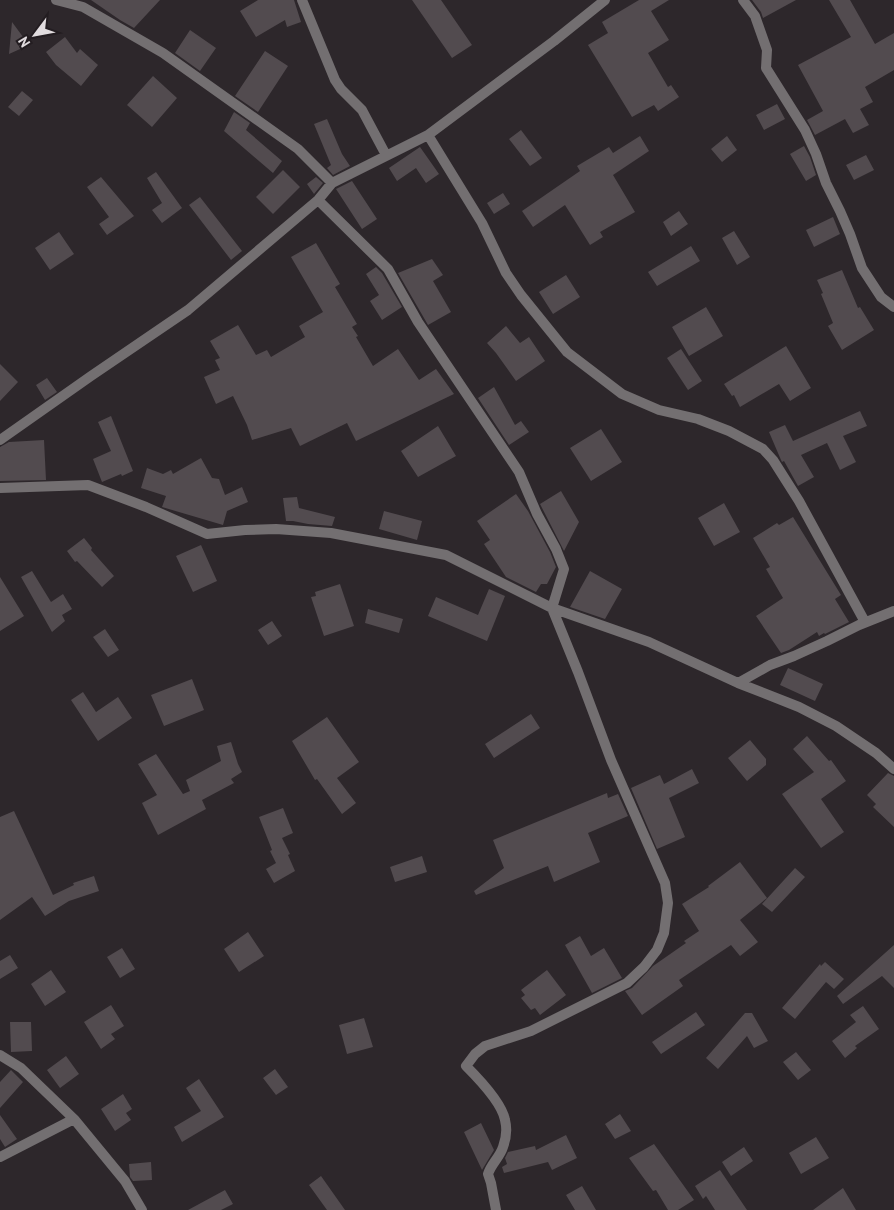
<svg xmlns="http://www.w3.org/2000/svg" width="894" height="1210" font-family="'PT Sans',sans-serif">
<rect width="100%" height="100%" fill="#2d272b"/>
<path fill="#524b4f" d="M91,0H160L134,28L120,20Z
M258,0H294L301,22L287,27L285,20L256,37L240,11Z
M412,0H441L472,45L452,58Z
M639,0H669L651,11L669,40L648,53L668,87L671,85L679,97L658,111L654,105L632,117L588,45L608,33L602,22Z
M752,0H796L763,18L761,12Z
M829,0H850L875,44L894,33V70L865,87L873,102L860,109L869,125L853,133L845,119L815,135L807,120L823,111L798,65L851,37Z
M12,22L29,45L9,54Z
M190,30L216,48L200,71L175,53Z
M65,37L77,53L80,49L98,65L81,86L56,65L46,52Z
M265,51L288,66L258,112L235,96Z
M153,76L177,98L152,127L127,105Z
M22,91L33,100L19,116L8,107Z
M777,104L785,119L764,130L756,115Z
M234,112L250,123L246,130L282,161L273,173L224,131Z
M327,119L342,154L350,166L333,175L327,168L331,165L314,124Z
M521,130L542,158L530,166L509,139Z
M640,136L649,151L613,175L635,212L600,232L603,237L590,245L565,205L533,227L522,211L580,171L577,166L609,147L613,153Z
M727,136L737,150L722,162L711,149Z
M804,146L810,157L816,175L806,181L790,154Z
M420,147L439,174L426,183L416,168L397,181L389,168Z
M866,155L874,170L854,180L846,165Z
M283,170L300,187L273,214L256,197Z
M156,172L182,208L162,223L152,210L162,203L147,178Z
M101,177L134,216L107,235L99,224L109,217L87,187Z
M316,177L323,183L314,194L307,184Z
M352,181L377,219L362,229L336,189Z
M503,193L510,204L494,214L487,203Z
M200,197L242,251L231,260L189,205Z
M679,211L688,224L671,236L663,222Z
M833,217L840,234L814,247L806,230Z
M734,231L750,257L737,265L722,238Z
M59,232L74,254L50,270L35,248Z
M316,243L340,284L335,287L357,324L352,327L358,336L356,337L373,366L398,349L419,380L436,369L454,394L356,441L347,423L300,446L291,428L252,440L247,425L233,396L216,404L204,377L220,370L215,360L220,358L210,341L238,325L256,355L267,350L271,357L305,337L299,326L323,312L291,257Z
M691,246L700,261L657,286L648,272Z
M432,259L443,275L433,281L451,312L428,325L398,273Z
M376,267L382,273L402,307L382,320L370,301L379,295L366,274Z
M842,270L858,308L860,307L874,330L842,350L828,326L833,323L821,294L823,293L817,280Z
M566,275L580,297L553,314L539,292Z
M706,307L723,336L689,356L672,327Z
M506,326L520,343L529,337L545,361L516,381L496,353L487,343Z
M786,346L811,388L790,401L779,384L740,407L734,395L732,396L724,384Z
M681,349L702,381L688,390L667,358Z
M0,364L18,382L0,401Z
M47,378L57,392L45,400L36,385Z
M494,387L515,425L521,421L529,432L509,445L478,398Z
M860,411L867,426L843,436L856,462L840,470L827,443L801,455L814,477L798,486L784,461L782,462L781,460L769,432L785,425L793,441Z
M111,416L133,471L122,476L121,474L102,482L93,459L111,451L98,422Z
M438,426L456,456L418,477L401,451Z
M601,429L622,462L591,481L570,448Z
M44,440L46,480L0,481V447L9,442Z
M201,458L212,478L219,479L225,495L242,487L248,502L227,511L223,525L162,507L166,496L141,488L147,468L163,474L171,470L173,474Z
M561,491L579,522L564,551L540,504Z
M516,494L528,511L550,552L556,567L547,584H541L536,592L506,577L484,544L490,540L477,521Z
M297,497L299,508L335,517L332,526L308,524L293,521H286L283,498Z
M724,503L740,532L714,546L698,518Z
M384,511L422,521L417,540L379,529Z
M793,517L841,595L835,599L849,622L825,634L824,633L819,636L817,632L789,650L781,653L756,616L783,598L766,569L770,567L753,538L777,523L779,525Z
M84,538L92,548L91,550L114,576L102,587L77,561L75,562L67,551Z
M201,545L217,581L193,592L176,556Z
M32,571L51,602L63,594L72,609L62,615L65,621L52,632L21,577Z
M590,571L622,589L605,619L570,607Z
M0,577L24,616L0,631Z
M340,584L354,626L324,636L311,597L316,596L315,592Z
M489,589L505,596L487,641L428,616L436,597L478,615Z
M368,609L403,619L399,633L365,623Z
M272,621L282,636L268,645L258,630Z
M105,629L119,650L108,657L93,637Z
M788,668L823,684L815,701L780,685Z
M192,679L204,710L164,726L151,695Z
M83,692L96,712L118,697L132,718L98,741L71,700Z
M531,714L540,728L494,758L485,744Z
M327,717L359,762L337,778L356,803L342,814L317,779L315,780L292,741Z
M807,736L829,761L831,760L846,781L821,799L844,832L821,848L782,794L814,772L793,749Z
M750,740L766,759V765L747,781L728,758Z
M231,742L238,764L242,772L231,779L234,783L202,800L206,809L158,835L142,803L157,795L138,764L156,754L183,794L190,791L186,780L221,761L217,746Z
M692,769L699,783L669,798L685,837L657,849L631,788L660,775L664,784Z
M888,773L894,776V827L873,807L876,804L867,795Z
M607,793L608,798L618,794L628,816L588,833L600,862L554,882L548,866L476,895L474,891L504,868L493,840Z
M283,808L293,833L282,838L290,854L288,855L295,871L274,883L266,869L276,863L270,851L272,850L259,817Z
M14,811L53,895L74,885L73,883L94,876L99,891L69,901L45,916L32,897L0,920V817Z
M422,856L427,872L395,882L390,867Z
M740,862L767,898L740,920L758,942L740,956L731,945L679,980L683,986L642,1015L625,991L632,988L653,966L686,943L684,941L699,931L682,904L709,887L708,886Z
M795,868L805,877L772,912L762,904Z
M248,932L264,956L239,972L224,949Z
M580,936L591,956L604,948L622,978L592,993L565,945Z
M894,945V988L882,976L843,1004L837,996Z
M122,948L135,969L120,978L107,957Z
M10,955L18,968L0,979V961Z
M825,962L844,979L834,989L826,982L795,1019L782,1008L820,964L821,966Z
M51,970L66,992L45,1006L31,984Z
M547,970L566,995L540,1015L535,1008L531,1010L521,998L525,995L521,990Z
M111,1005L124,1026L111,1034L115,1039L101,1049L84,1022Z
M863,1006L879,1029L855,1046L857,1048L845,1058L832,1041L856,1022L850,1015Z
M696,1012L705,1025L661,1054L652,1042Z
M745,1013H752L768,1041L754,1048L747,1036L718,1069L706,1058Z
M364,1018L373,1047L347,1054L339,1025Z
M10,1022H31L32,1051L11,1052Z
M796,1052L811,1070L798,1080L783,1062Z
M66,1056L79,1074L60,1088L47,1070Z
M275,1069L288,1087L276,1095L263,1078Z
M11,1070L23,1082L0,1108V1082Z
M199,1079L224,1117L182,1142L174,1127L201,1111L186,1088Z
M123,1094L132,1109L126,1113L131,1120L115,1131L101,1109Z
M620,1114L631,1131L615,1139L605,1124Z
M0,1115L17,1139L5,1147L0,1139Z
M481,1123L494,1150L482,1170L464,1132Z
M566,1135L577,1158L552,1170L548,1162L504,1173L502,1167L507,1164L505,1158L508,1152L535,1146L536,1150Z
M816,1137L829,1158L801,1174L789,1153Z
M654,1144L694,1200L678,1210H668L656,1190L653,1191L629,1158Z
M744,1147L753,1161L731,1176L722,1162Z
M151,1162L152,1180L133,1181L130,1177L129,1164Z
M720,1170L747,1210H715L706,1196L703,1199L695,1186Z
M321,1176L345,1210H327L309,1185Z
M582,1186L596,1210H575L566,1195Z
M843,1188L856,1210H813Z
M225,1190L233,1204L221,1210H188Z"/>
<g fill="none" stroke-linecap="round" stroke-linejoin="round">
<path stroke="#736f71" stroke-width="10" d="M56,0L83,7L163,53L298,149L332,183
M302,0L335,80L341,89L362,110L386,155
M743,0L755,16L767,50L766,68L805,130L816,154L826,183L840,211L850,234L862,268L881,297L894,307
M428,135L482,223L506,273L521,295L567,352L622,394L659,410L698,419L729,431L763,449L773,460L799,501L865,622
M318,200L388,269L418,322L519,472L537,514L556,549L564,569L552,608L578,672L611,760L665,883L668,903L664,933L657,950L644,967L627,983L531,1031L485,1046L475,1054L466,1066C478,1078 502,1103 505,1120C507,1128 506,1139 503,1147C500,1157 491,1164 488,1174L491,1183L496,1210
M0,440L91,376L188,310L318,200L332,183L428,135L554,41L605,0
M0,488L88,485L146,507L207,534L245,530L276,529L331,533L446,555L552,608L649,642L738,683L799,707L836,726L876,753L894,769
M738,683L770,665L794,656L827,641L859,625L894,611
M0,1055L21,1068L74,1119L125,1181L142,1210
M0,1157L74,1119"/>
</g>
<g transform="translate(35 35) rotate(238)" stroke="#231d21" stroke-width="4" paint-order="stroke">
<path d="M0-4L9 19L0 12L-9 19Z" fill="#e1dcdf"/>
<text y="-8" font-size="14" font-weight="bold" text-anchor="middle" fill="#e1dcdf">N</text>
</g>
</svg>
